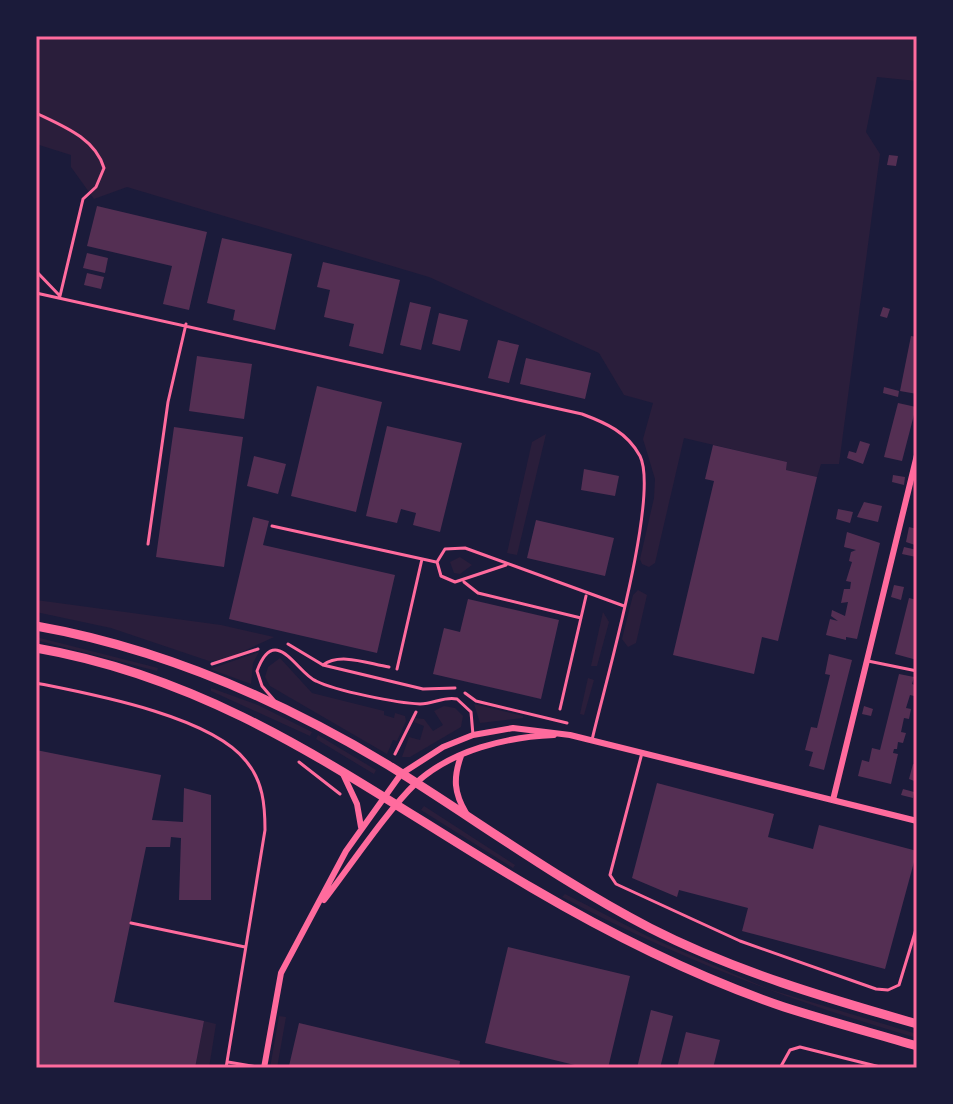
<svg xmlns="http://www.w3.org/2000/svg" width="953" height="1104" font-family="Jost,sans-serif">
<rect width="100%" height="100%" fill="#1b1b3a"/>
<path fill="#2a1e3b" d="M36,36H917V81L877,77L866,132L880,154L839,464H821L817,477L786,470L787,462L684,438L655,563L649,567L642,564L640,559L654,498L655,479L643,439L653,403L624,395L599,353L429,277L127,187L94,199L71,167V155L36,144Z
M546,434L517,555L507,553L532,442Z
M460,557L472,565L460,574L454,573L450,562Z
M638,590L647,595L636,643L628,647L622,639L633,595Z
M36,600L221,625L274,637L227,659L209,661L111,628L36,612Z
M603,612L609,622L597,666H591Z
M36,637L158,668L157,671L36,640Z
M259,652L253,663L251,684L210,669Z
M280,658L312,693L384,711V715L394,718L395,713L405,716L406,721L397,741L393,740L387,754L270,686L265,677L268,667Z
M588,678L594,680L584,715L580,714Z
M211,688L258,705L312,732L310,736L211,691Z
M474,704L523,716V718L480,723Z
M444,706L455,708L463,716L461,727L410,757H402L409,737L420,740L424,726L414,722L415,718L424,719L433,731L443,725L434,711Z
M318,735L376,770L374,774L316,739Z
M424,806L515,865L513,868L421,810Z
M565,894L647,936L768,989L917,1034V1038C793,1002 676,958 562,897Z
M279,1016L286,1017L277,1068H270Z
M204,1021L216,1024L209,1068H195Z"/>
<path fill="#542f53" d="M889,155L898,156L896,166L887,165Z
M97,206L207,232L189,310L163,304L172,266L87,246Z
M222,238L292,254L275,330L233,320L235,310L207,303Z
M87,253L108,258L105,273L83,268Z
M323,262L400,280L383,354L349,346L354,324L324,317L330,290L317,287Z
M87,273L104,277L101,289L84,285Z
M410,302L431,307L421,350L400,345Z
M883,307L890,309L887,318L880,316Z
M439,313L468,320L460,351L432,344Z
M911,336L917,337V394L900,391Z
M498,340L519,345L509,383L488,378Z
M197,356L252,364L244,419L189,411Z
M526,358L591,373L585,399L520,384Z
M317,386L382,402L356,512L291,496Z
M884,387L899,391L898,397L883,393Z
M898,403L916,407L902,461L884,457Z
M387,426L462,443L440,532L413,525L416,513L401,509L397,523L366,516Z
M174,427L243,437L224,567L156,557Z
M860,441L870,444L863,464L847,458L849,451L856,453Z
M713,445L787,462L786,470L817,477L778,641L762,637L754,674L673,655L714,481L705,479Z
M254,456L286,464L278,494L247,486Z
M584,469L619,476L615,496L581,490Z
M893,475L905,477L904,485L892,482Z
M864,502L882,506L878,522L857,517Z
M838,509L853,512L850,523L836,519Z
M253,517L269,521L263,545L395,575L377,653L229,619Z
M536,520L614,538L605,576L527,558Z
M909,527L917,529L915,545L906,542Z
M847,532L880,543L857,639L846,637V640L826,635L830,619L838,621L831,616L832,610L845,616L848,602L841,603L844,589H850L851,582L846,581L852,562L849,561L851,552L856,550L844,547Z
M904,547L917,550L916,557L902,554Z
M894,585L904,587L901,600L891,597Z
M909,598L917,600V660L895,654Z
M468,599L559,620L541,699L433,674L444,628L460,632Z
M829,654L852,660L824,770L809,766L813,752L805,750L811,727L817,728L830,675L825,674Z
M899,674L914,677L912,684L917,686L914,696L910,695L906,708L911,709L909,719L904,718L901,732L906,733L903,743L898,742L897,749H894L893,753L898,754L891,784L858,776L862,760L869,762L872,748L880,750Z
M864,706L873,709L871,716L862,714Z
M36,750L161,775L152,820L183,822L184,788L211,795V900H179L181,838L171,837L170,847H146L114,1002L204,1021L195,1068H36Z
M913,764L917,765V782L909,779Z
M657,783L774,814L768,837L813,849L819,825L917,851L885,969L742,931L748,908L679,890L677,897L632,878Z
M903,789L914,792L913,798L901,795Z
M508,947L630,976L608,1068H587L485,1043Z
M651,1010L673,1016L660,1068H637Z
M299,1023L460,1061L459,1068L289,1066Z
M686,1032L720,1040L713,1068H677Z"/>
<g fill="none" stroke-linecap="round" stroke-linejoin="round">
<path stroke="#ff6b9d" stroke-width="3" d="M288,644L323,665L423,689L455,688
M212,664L258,649
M323,665C340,652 369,664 389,667
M465,693L476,701L567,723
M395,754L416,712
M299,762L340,794"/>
<path stroke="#ff6b9d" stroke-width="3" d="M36,113C63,126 95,138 104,168L96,187L83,199L60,296L36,271
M36,293L582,414C606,423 627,432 640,456C660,496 604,687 592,740
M272,526L436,562
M148,544L168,402L186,324
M506,565L455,582L441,576L437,562L445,549L465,548L624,606
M464,582L478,593L581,618
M868,661L917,671
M397,669L422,559
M36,683C91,694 211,716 246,761C263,781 265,805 265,830L226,1068
M274,700L262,686L257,671C275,622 297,673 316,681C336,691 397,703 420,704C434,704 444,696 457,699L471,712L473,735
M560,709L586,596
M642,753L610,875L616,884L740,941L876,989L888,990L899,985L917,926
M131,923L245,947
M228,1062L264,1068
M780,1068L790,1050L800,1047L884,1068"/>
<path stroke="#ff6b9d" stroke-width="6" d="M461,756C453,778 454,793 466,813
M343,774L357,804L361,827
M833,800L917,455
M324,900C351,865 386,812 416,783C452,750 506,737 554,735
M264,1068L281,973L346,851L401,774L443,747L473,735L513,728L570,735L917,821"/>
<path stroke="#ff6b9d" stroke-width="9" d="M36,626C161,648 280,700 388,765C475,819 559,881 650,928C734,971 826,998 917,1024
M36,648C232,682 367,792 532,888C612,935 696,977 784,1007C828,1021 873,1033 917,1046"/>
</g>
<rect width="953" height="1104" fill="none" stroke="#1b1b3a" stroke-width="76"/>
<rect x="38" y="38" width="877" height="1028" fill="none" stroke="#ff6b9d" stroke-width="3"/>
</svg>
